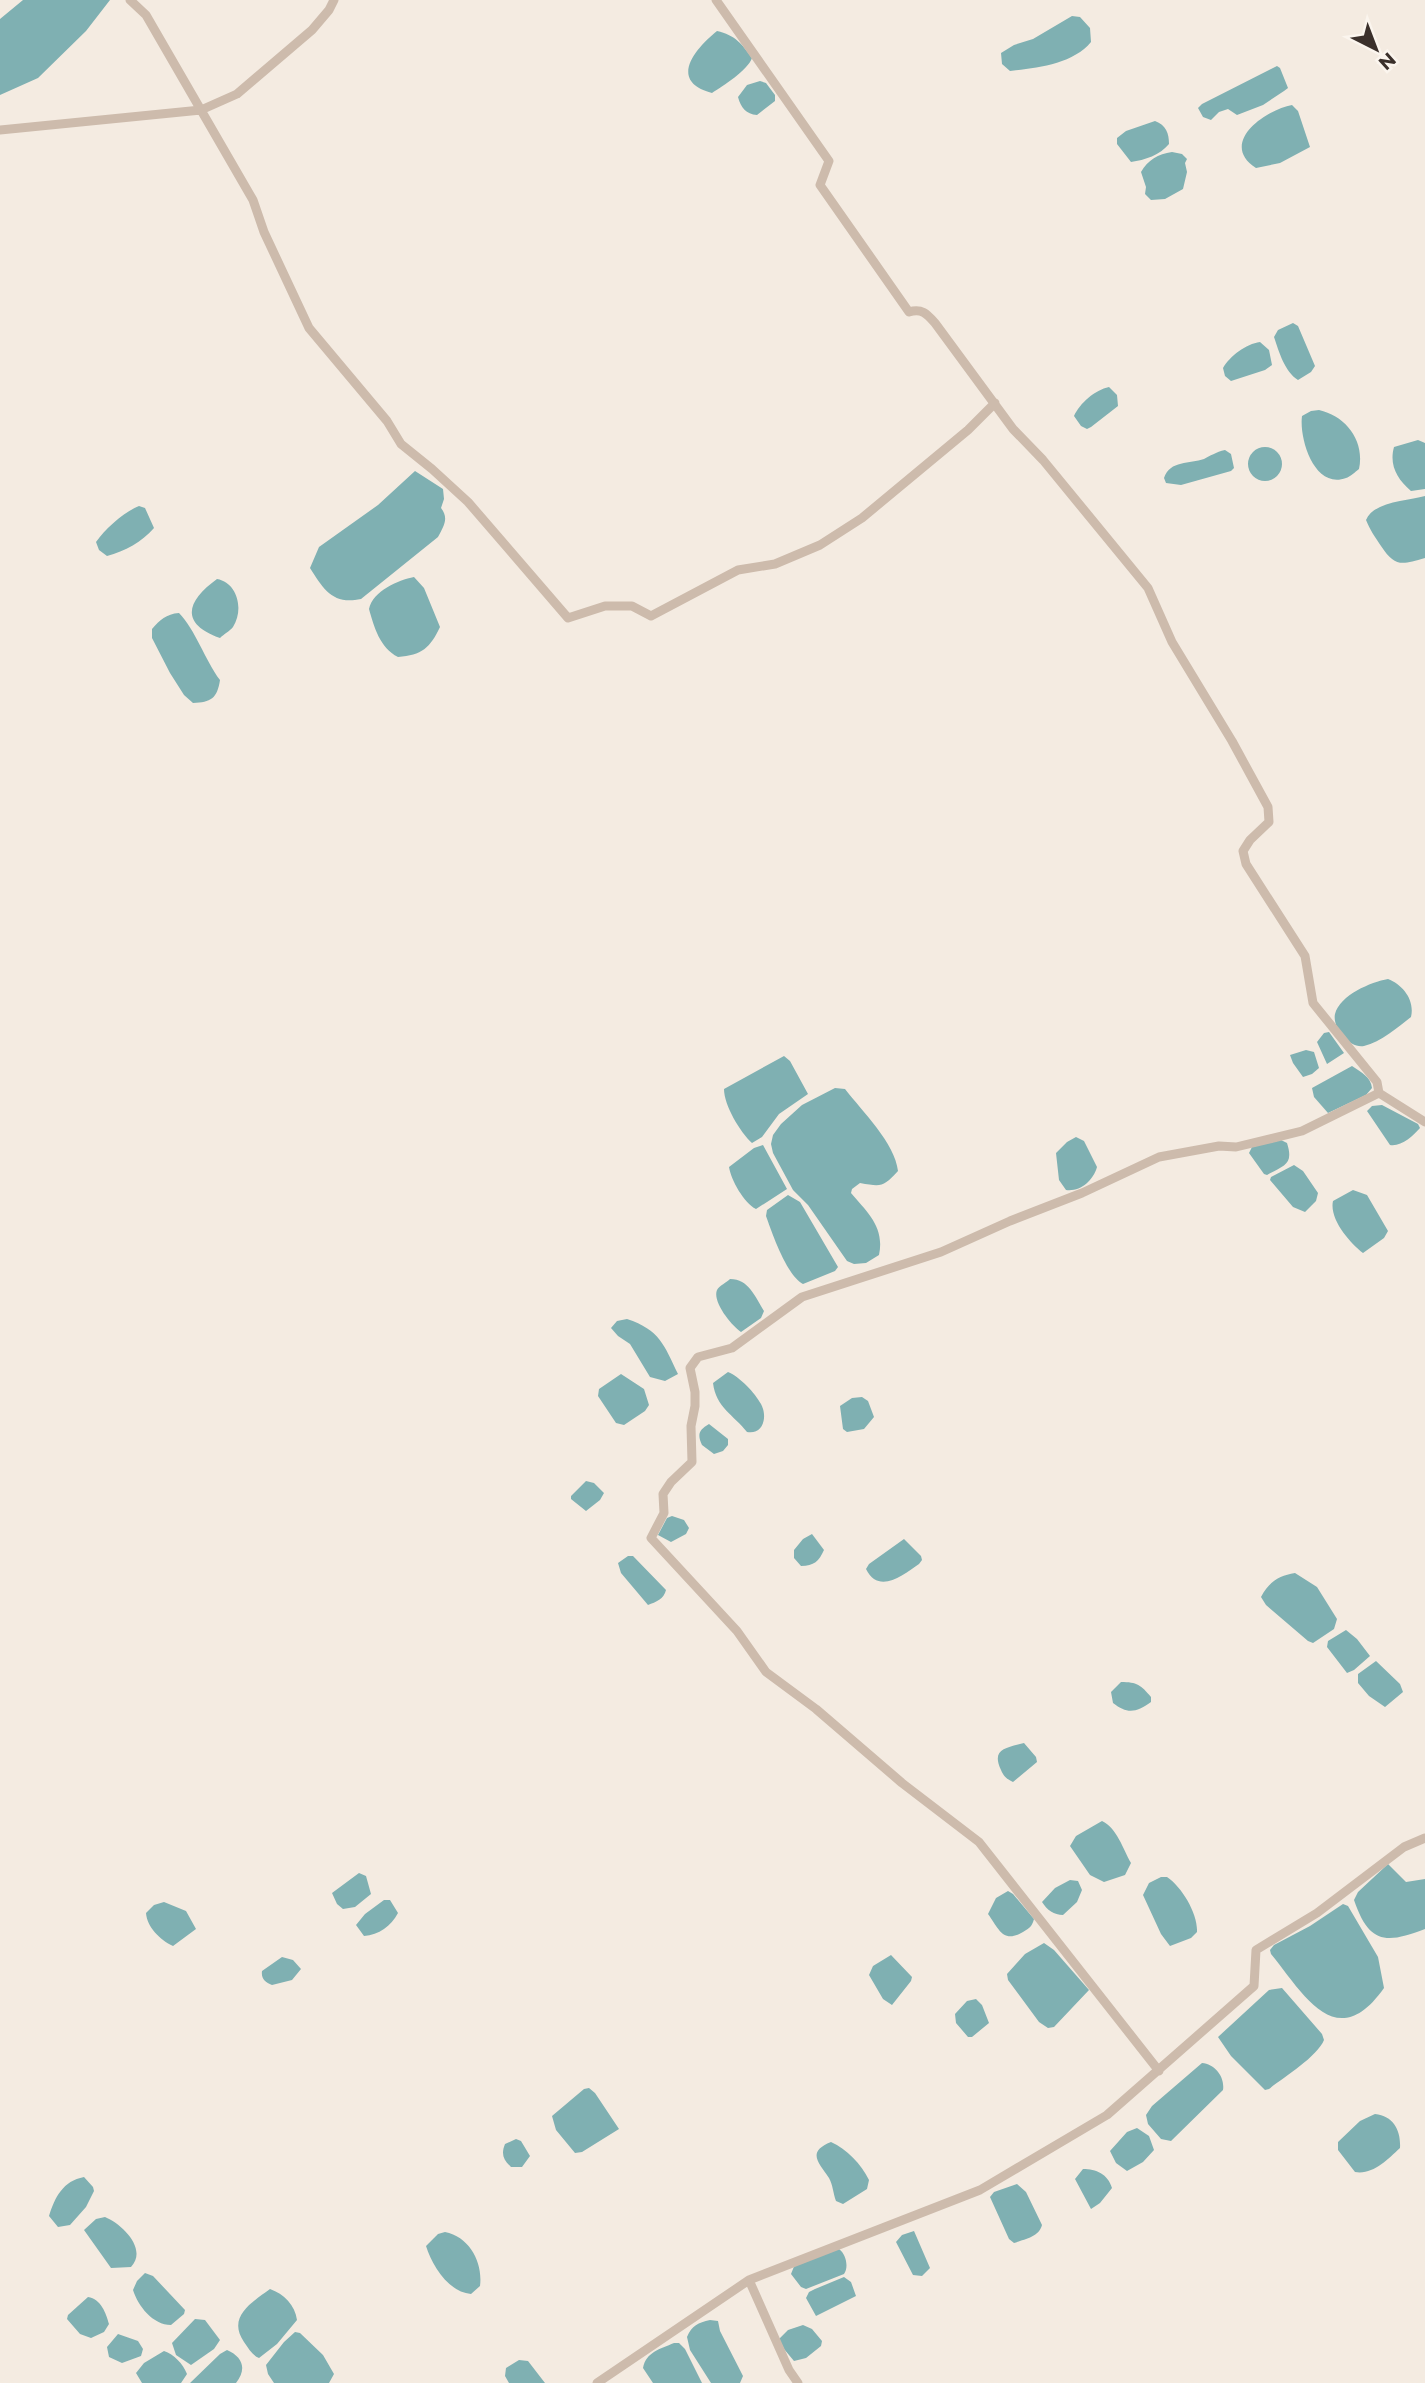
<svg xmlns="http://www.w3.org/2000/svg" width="1425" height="2383" font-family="Montserrat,sans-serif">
<rect width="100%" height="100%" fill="#f4ebe1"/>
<path fill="#7fb0b2" d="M23,0H110L86,31L38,78L0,95V19Z
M1072,16L1080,17L1090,28L1091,42C1073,64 1037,68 1010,71L1002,64L1001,53L1014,45L1033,39Z
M717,31C735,35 742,44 752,58C748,70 723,86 712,93C667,81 696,48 717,31Z
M1277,66L1280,68L1288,88L1284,91L1263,105L1237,115L1228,109L1219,112L1211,120L1203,117L1198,108L1202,104Z
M760,81L766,83L775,95V101L757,115C746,114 741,108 738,97L747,85Z
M1292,105L1298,111L1310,147L1280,163L1256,168C1218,143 1265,110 1292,105Z
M1155,121C1166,125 1169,133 1169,144C1160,155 1145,160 1131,162L1117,144V138L1126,131Z
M1172,152L1182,154L1187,159L1185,163L1187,172L1183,189L1165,199L1151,200L1145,194L1146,187L1141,172C1148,160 1158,154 1172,152Z
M1293,323L1298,326L1315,366L1311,372L1298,380C1285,372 1279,352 1274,337L1278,330Z
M1260,342L1269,350L1272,365L1265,370L1231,381L1225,376L1223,368C1230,356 1246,344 1260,342Z
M1109,387L1117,395L1118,406L1091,427L1087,429L1081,426L1074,416C1080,403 1095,390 1109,387Z
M1319,410C1346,416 1365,441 1359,469C1355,472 1350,477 1346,478C1314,490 1299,438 1302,416L1311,411Z
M1418,440L1425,443V489L1411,491C1397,479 1389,465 1394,447Z
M1248 464a17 17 0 1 1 34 0a17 17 0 1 1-34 0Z
M1225,450L1231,454L1234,468L1231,471L1181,485L1166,483L1164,478C1170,460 1190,464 1204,459C1210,456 1216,452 1225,450Z
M415,471L443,489L444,499L441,508C449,518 444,526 438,537L361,599C333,605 324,590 310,568L319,547L378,505Z
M1425,496V558C1401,565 1395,567 1381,546C1375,537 1370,530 1366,520C1374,501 1408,501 1425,496Z
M139,506L145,508L154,528C142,542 125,551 107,556L99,550L96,542C106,528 124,512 139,506Z
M414,577L424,588L440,627C430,648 422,655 398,657C380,648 374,627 369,609C373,591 398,580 414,577Z
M217,579C238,583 244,610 233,627C230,631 224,634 220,638C178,623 188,600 217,579Z
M179,613C195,629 205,660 220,680C217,699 211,702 193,703L184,695L170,673L152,638V629C160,620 166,614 179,613Z
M1388,979C1403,985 1415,1000 1411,1017C1398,1027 1381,1042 1364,1046C1350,1049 1332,1028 1335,1014C1340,995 1371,982 1388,979Z
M1329,1032L1344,1053L1327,1064L1317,1042L1324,1033Z
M1306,1050L1314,1052L1319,1068L1312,1074L1303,1077L1293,1063L1290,1055Z
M784,1056L790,1061L808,1094L779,1114L762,1137L752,1143C740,1132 724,1105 724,1089Z
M1352,1066C1361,1072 1371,1077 1372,1088L1366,1095L1328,1113L1314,1097L1312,1088Z
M835,1088L845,1089C862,1111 895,1143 898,1171C883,1187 882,1187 860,1183L852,1189L851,1193C867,1212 885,1227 879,1255L866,1263L854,1264L847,1261L808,1205L793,1190L773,1153L771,1144L773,1135L781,1124L802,1105Z
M1382,1105L1418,1124L1420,1128C1413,1136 1401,1147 1390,1145L1367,1111L1372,1106Z
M1076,1137L1084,1141L1097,1167C1093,1181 1080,1192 1066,1190L1059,1180L1056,1153L1067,1142Z
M1281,1140L1287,1143C1294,1165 1284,1165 1267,1175L1264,1174L1249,1153L1252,1147Z
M763,1145L787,1189L756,1209C744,1203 731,1180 729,1167L754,1148Z
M1294,1165L1303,1171L1318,1193L1316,1201L1305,1212L1293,1207L1270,1180L1271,1177Z
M1353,1190L1367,1195L1388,1231L1384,1238L1363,1253C1350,1243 1329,1219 1333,1201Z
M788,1195L800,1202L838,1267L835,1271L803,1284C787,1276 772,1233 766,1216L767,1210Z
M730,1279C749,1279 755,1297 764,1311L761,1318L741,1332C732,1326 712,1302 717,1290C719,1286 727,1282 730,1279Z
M627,1319C660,1330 664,1345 678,1374L665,1381L650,1377L630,1344L618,1336L611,1328L617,1321Z
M728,1372C740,1377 755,1393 761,1404C768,1417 763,1435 747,1432C734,1415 716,1408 713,1383Z
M621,1374L644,1389L649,1405L645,1411L624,1425L616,1423L598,1396L599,1389Z
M862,1397L868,1401L874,1417L864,1429L847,1432L843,1429L840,1406L852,1398Z
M709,1424L728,1439V1445L723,1451L714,1454L702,1445C697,1434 699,1430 709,1424Z
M586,1481L594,1483L604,1493L600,1500L586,1511L571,1499V1496Z
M672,1516L684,1520L689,1528L686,1534L671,1542L658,1535L667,1518Z
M812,1534L824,1550C819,1561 814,1566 801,1566L794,1558V1550L803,1539Z
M904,1539L921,1556L922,1560L919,1564C903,1575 879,1595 866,1569L869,1564Z
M628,1556H633L666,1590C664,1599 656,1602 648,1605L621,1573L618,1563Z
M1295,1573L1317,1587L1337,1619L1334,1629L1313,1643L1308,1641L1266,1605L1261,1597C1269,1582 1278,1576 1295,1573Z
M1346,1630L1357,1639L1370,1656L1354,1670L1347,1673L1327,1647L1328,1641Z
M1376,1661L1400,1684L1403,1692L1385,1707L1369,1696L1358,1683V1674Z
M1121,1682C1137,1682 1141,1685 1151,1697V1702C1136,1713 1127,1714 1113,1703L1111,1692Z
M1024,1743L1036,1757L1037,1762L1013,1782C1007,1779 1004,1777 1001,1770C991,1749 1006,1748 1024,1743Z
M1102,1821C1117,1828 1123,1849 1131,1863L1125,1875L1104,1882L1090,1875L1070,1846L1076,1836Z
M1388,1864L1406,1882L1425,1879V1929C1386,1944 1369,1944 1354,1900L1358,1892Z
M359,1873L366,1876L371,1894L355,1907L343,1909L337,1904L332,1893Z
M1161,1877H1167C1182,1887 1198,1914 1197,1932L1191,1938L1170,1946L1161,1934L1143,1895L1149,1883Z
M1070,1880L1078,1881L1082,1890L1077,1902L1063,1915C1054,1915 1047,1910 1042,1902L1055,1888Z
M1008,1891L1013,1894L1034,1919C1032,1926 1030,1928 1023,1932C1003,1944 999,1929 988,1914L996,1898Z
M384,1900H390L398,1913C391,1926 379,1935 364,1936L356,1925L365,1914Z
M164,1902L186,1911L196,1929L173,1946C160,1940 147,1927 146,1913L154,1905Z
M1343,1904L1348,1906L1378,1957L1384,1988C1336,2056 1303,1993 1271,1954L1270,1950L1274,1945L1310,1926Z
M1044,1943L1054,1950L1089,1990L1054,2027L1048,2028L1039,2022L1008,1980L1007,1974L1025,1954Z
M891,1955L912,1977L911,1981L892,2005L883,1999L869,1975L873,1966Z
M282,1957L293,1960L301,1969L292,1980L272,1985C265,1982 261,1979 262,1971Z
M1282,1988L1322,2034L1324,2040C1317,2057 1284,2077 1269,2089L1265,2090L1231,2056L1218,2037L1269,1990Z
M976,1999L982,2005L989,2023L972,2037H968L956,2023L955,2014L967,2001Z
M1202,2063C1215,2064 1225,2077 1223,2090L1171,2141L1161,2139L1148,2124L1146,2115L1152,2106Z
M589,2088L595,2093L619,2129L582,2152L575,2153L556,2130L552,2116L584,2089Z
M1375,2114C1394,2116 1401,2131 1400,2148C1387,2160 1373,2175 1355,2172L1338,2150V2142L1360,2121Z
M1137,2128L1149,2136L1154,2150L1143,2162L1127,2171L1116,2163L1110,2151L1127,2132Z
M516,2139L521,2141L530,2156L522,2167H511C503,2159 501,2154 505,2144Z
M831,2142C847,2149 861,2164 869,2180L867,2189L843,2204L836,2201C833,2193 833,2185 829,2178C819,2163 806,2152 831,2142Z
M1083,2169C1096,2169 1108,2174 1112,2188L1100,2203L1091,2209L1075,2179Z
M84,2177L93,2187L94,2191L86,2207L70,2225L58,2227L49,2216C55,2197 63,2181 84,2177Z
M1017,2184L1026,2192L1042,2225C1039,2237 1025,2239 1014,2243L1009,2239L990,2197L994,2192Z
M105,2217C122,2224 148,2249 131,2267L111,2268L84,2230L96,2219Z
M914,2231L930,2268L922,2276L913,2275L896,2242L902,2235Z
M445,2232C470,2237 483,2263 480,2286L471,2294C448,2292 432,2265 426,2246L438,2234Z
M839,2249C846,2254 849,2267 844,2274L806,2289L801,2287L791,2274L795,2264Z
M145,2273L153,2276L185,2310L184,2314L171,2325C153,2325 138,2306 133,2290L137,2281Z
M844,2277L851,2282L856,2296L816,2316L806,2298L809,2292L815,2289Z
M270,2289C284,2294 295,2305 297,2320L277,2344L259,2358C252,2355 249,2349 244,2342C227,2317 251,2303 270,2289Z
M88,2297C101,2299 106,2313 109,2324L104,2332L91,2338L80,2334L67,2319L68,2315Z
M195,2319L205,2320L220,2340L214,2349L191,2365L176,2355L172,2343Z
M710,2320L718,2321L720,2331L743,2376L740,2383H711L690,2350L687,2337C692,2325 698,2323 710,2320Z
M803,2325L812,2329L822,2341L821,2346L806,2358L794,2361L784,2349L779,2339L788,2330Z
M295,2332L300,2333L323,2355L334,2374L329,2383H274L268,2374L266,2365L284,2342Z
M118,2334L138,2341L143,2349L141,2356L122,2363L109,2357L107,2347Z
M674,2343H679L685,2349L702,2383H653L643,2368C646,2352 660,2349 674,2343Z
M227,2350C243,2357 247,2369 236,2383H190L220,2354Z
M164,2351C174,2354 183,2364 187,2374L181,2383H142L136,2373L144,2363Z
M519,2360L528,2361L545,2383H509L505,2376L506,2368Z"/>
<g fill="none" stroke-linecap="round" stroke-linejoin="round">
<path stroke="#cdbbac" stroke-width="9" d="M130,0L146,15L253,200L264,232L309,328L387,421L401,444L432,469L468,502L568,618L605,606H632L651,616L738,570L775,564L820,545L862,518L968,430L995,403
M716,0L829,161L820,185L909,312C922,308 927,314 935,323L1013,429L1043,460L1148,588L1172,642L1232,741L1268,807L1269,822L1250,840L1243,851L1246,864L1305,956L1313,1003L1377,1082L1379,1093
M0,130L201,110L237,94L312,30L329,10L334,0
M1159,2071L979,1842L902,1783L816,1709L766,1672L737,1631L651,1538L664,1513L663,1494L671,1482L692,1462L691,1426L695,1406V1392L690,1368L698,1357L732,1348L802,1297L941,1252L1010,1221L1082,1193L1159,1157L1219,1146L1236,1147L1302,1131L1379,1093L1425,1122
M749,2280L789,2370L798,2383
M597,2383L749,2280L980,2190L1107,2115L1254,1986L1256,1950L1317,1913L1404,1847L1425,1838"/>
</g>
<g transform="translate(1376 49) rotate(138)" stroke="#fbf5ee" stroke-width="5" paint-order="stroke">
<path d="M0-5L12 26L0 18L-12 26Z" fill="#3b302b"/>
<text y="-10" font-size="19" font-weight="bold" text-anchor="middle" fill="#3b302b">N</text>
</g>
</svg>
